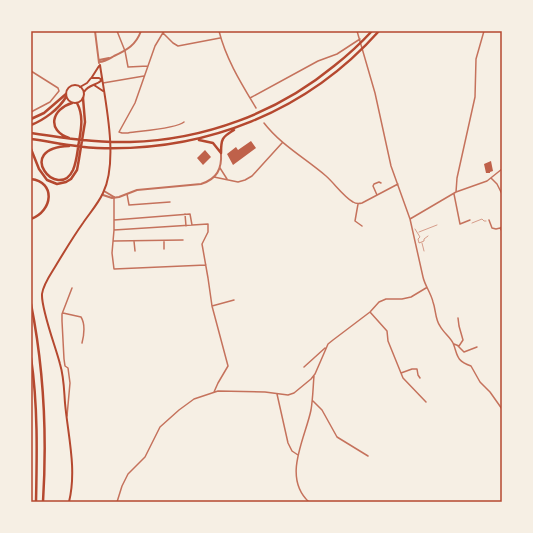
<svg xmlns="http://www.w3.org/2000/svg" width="533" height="533" font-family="'Public Sans',sans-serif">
<rect width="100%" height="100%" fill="#f6efe4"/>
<path fill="#bf614a" d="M251,141L256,148L233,165L227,154L236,147L238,150Z
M205,150L211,157L203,165L197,158Z
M491,161L493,171L490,172V173H486L484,164Z"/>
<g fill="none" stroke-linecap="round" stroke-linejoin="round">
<path stroke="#b5482f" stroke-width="0.5" d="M472,223L482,219L484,221H486
M415,229L420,237L418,239L419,243L424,241V239L428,236
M419,232L437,225
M422,243L424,251"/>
<path stroke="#c5725c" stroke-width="1.5" d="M117,31L125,51L128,67L148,66
M164,31L155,46L135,103L119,132L122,133H128C139,131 176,129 184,122
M219,31C226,59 241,83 256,108
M357,31L375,93L391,166L410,219L423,277C425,286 431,293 433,302C436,310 435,319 440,326C443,332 450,337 453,343C458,355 455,360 471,366L480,382L490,392L502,409
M163,33L173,43L178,46L220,38
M31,71L58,88L59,91L50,102L31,112
M103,83L144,76
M250,98L318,61L337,54L360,39
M264,123C281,145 305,158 326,176C335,184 343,196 353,202C356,204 358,204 362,203L398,184
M220,168L227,179
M214,177L238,182L245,180L252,176L282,143
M491,178L497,184L502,194
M456,192L457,178L475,97L476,59L484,31
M127,194L129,205L170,202
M454,194L460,224L470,220
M377,195L373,186L374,184L379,182L381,183
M114,197V230L112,253L114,269L206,265
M358,204L355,221L362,226
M185,214L186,226
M410,219L456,192L487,181L502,169
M114,220L190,214L192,225
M489,220L492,228L496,229L500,228
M502,227L500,228L502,231
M114,230L208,224V232L202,244L208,278L212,306L228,366L218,383L214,392
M114,241L183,240
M134,241L135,251
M164,241V249
M212,306L234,300
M370,312L387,331L388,341L403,378L426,402
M63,313L81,317C86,325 84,335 82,343
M454,344L459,346L463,340L459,326L458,318
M458,346L464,352L477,347
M304,367L325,348
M401,373L412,369H417L418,375L420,378
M277,394L288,443L292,451L298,455
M313,401L322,410L337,437L368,456
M67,416L70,383L68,368L65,366L64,359L62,321V314L72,288
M117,502L122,486L128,474L145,457L160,427L179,410L194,399L218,391L265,392L288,395L294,393L311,379L315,374L325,351L328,344L333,340L370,312L379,302L386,299H402L411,297L426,288
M309,502C282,477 305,439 311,410C313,398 313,387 314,376"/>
<path stroke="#c5725c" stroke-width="2" d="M95,31L99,63
M99,60L109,58
M99,62C105,62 109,59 114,56C127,50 136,45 141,31
M104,191L114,197
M103,195L112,198L119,197L137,190L201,184C217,179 222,169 221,153"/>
<path stroke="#b5482f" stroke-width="2" d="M92,77L99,66
M94,85L103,91
M66 94a9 9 0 1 1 18 0a9 9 0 1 1-18 0Z
M80,87L87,83L91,78H99L102,80
M84,92C89,84 96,86 102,80
M69,502C77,469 68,436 65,403C64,390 64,377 60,364C56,348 41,309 42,294C43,285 50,275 55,267C64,252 73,237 83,223C89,214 98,204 103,193C119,161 105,100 100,65"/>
<path stroke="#b5482f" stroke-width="2.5" d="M31,125C44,120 59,109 66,97
M31,133C64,138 97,143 130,142C204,140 277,113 334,66C348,55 360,44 372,31
M69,138C46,130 52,109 72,103
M31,139C53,142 75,147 97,148C205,152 307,112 379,31
M199,140L213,143L221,153
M69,146C13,148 58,202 73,170C76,163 77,155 78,148C80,133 85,118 77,103
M31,149L39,169L47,180L57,184L66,182L71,179L77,170L79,159L85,122L83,98
M221,153C221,139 222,137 234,130"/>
<path stroke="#b5482f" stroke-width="2.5" d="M31,119L44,113L66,94
M31,179C56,182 53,211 31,219
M31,304C44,369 47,437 43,502
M31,358C38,405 37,454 36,502"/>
</g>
<rect width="533" height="533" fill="none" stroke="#f6efe4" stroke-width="64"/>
<rect x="32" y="32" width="469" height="469" fill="none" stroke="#b5482f" stroke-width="1.5"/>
</svg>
